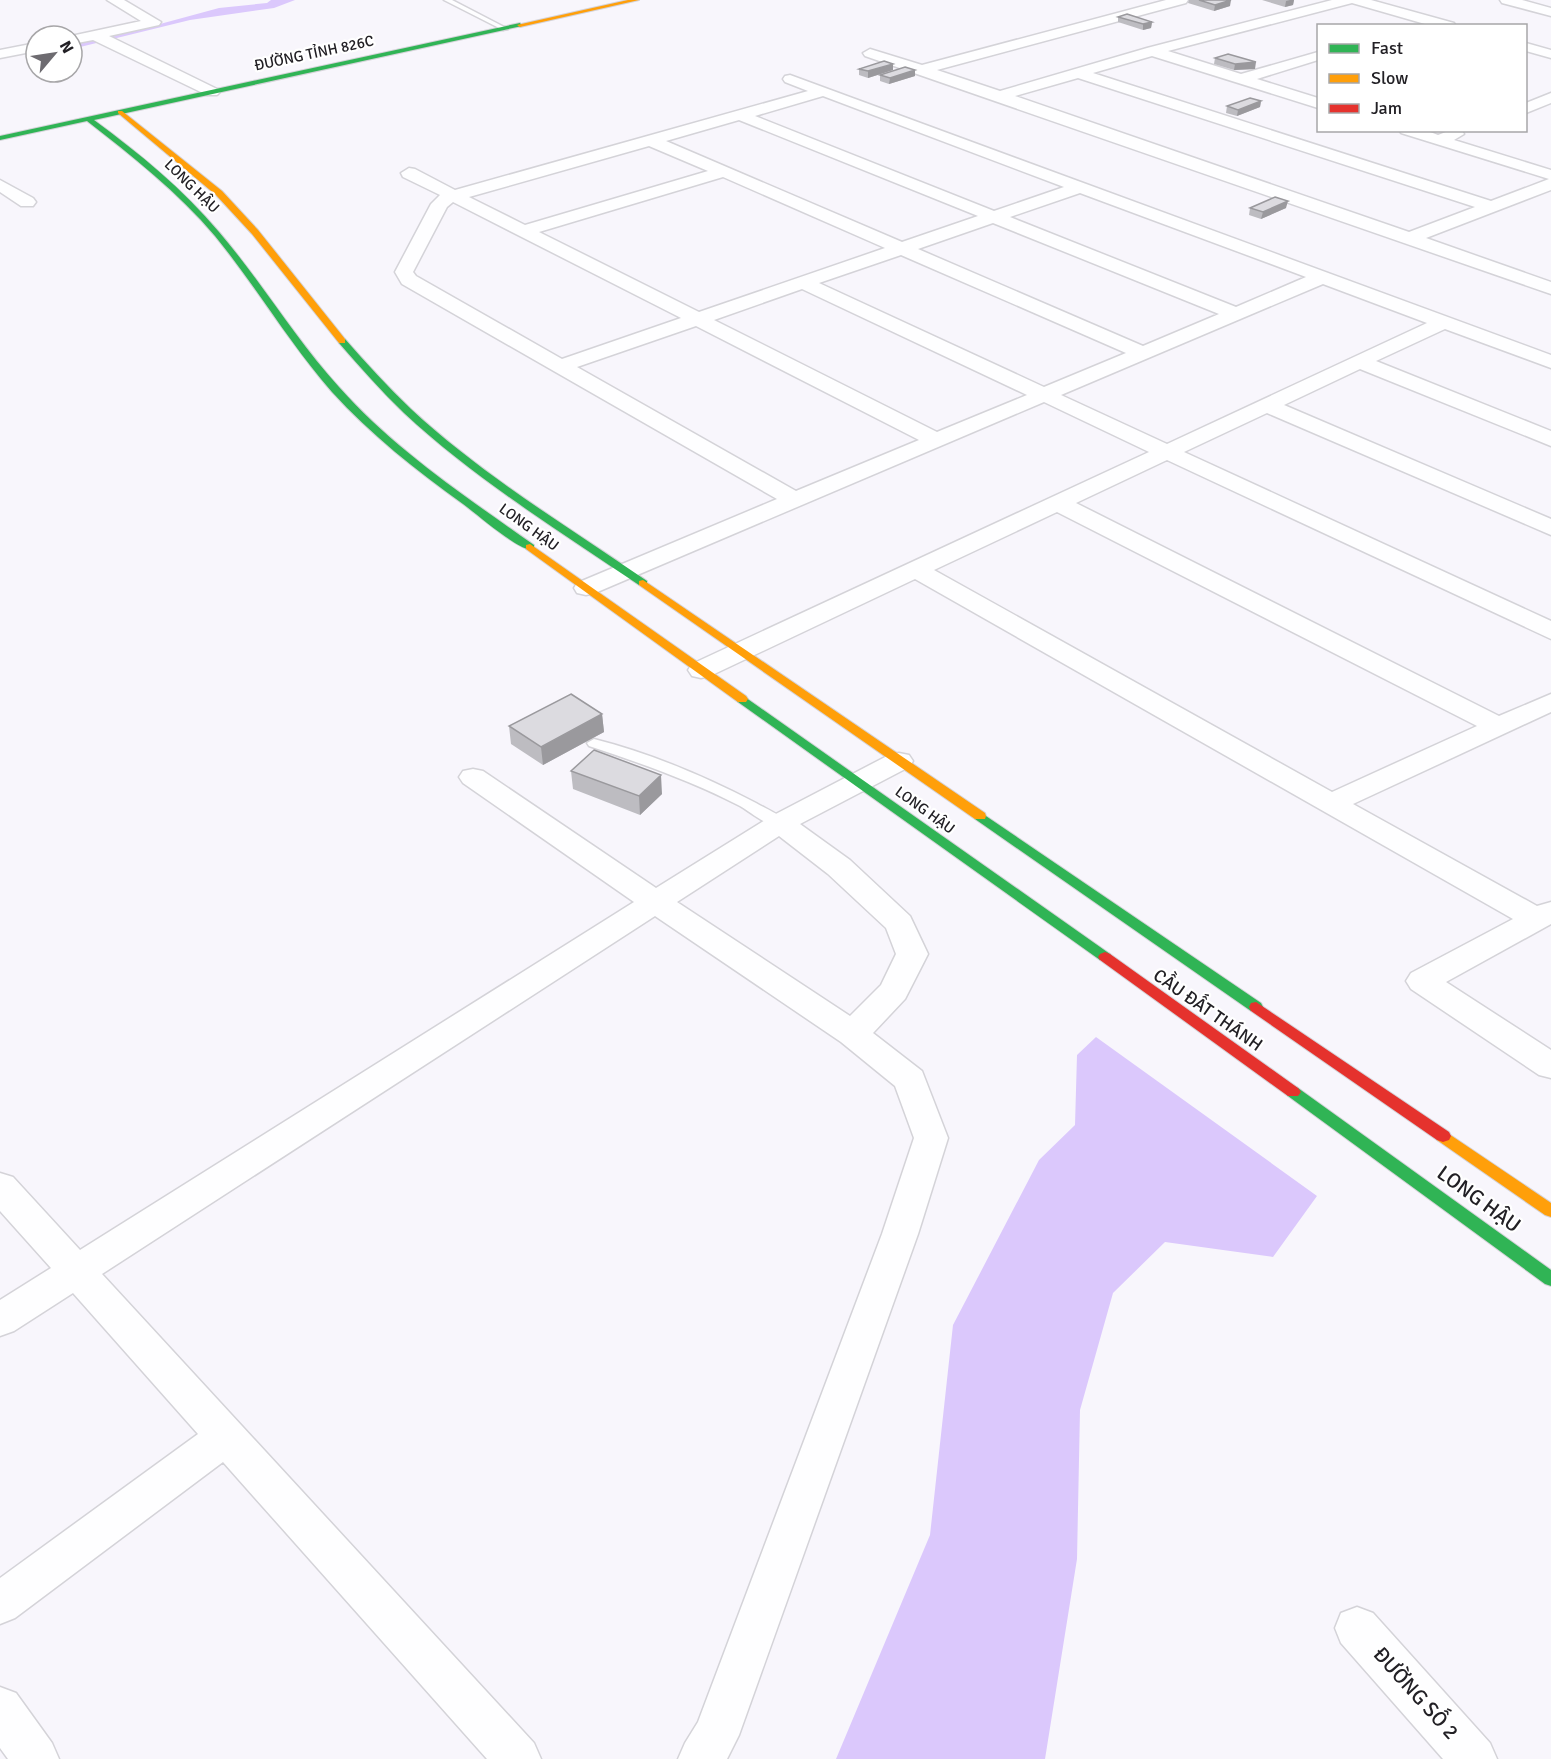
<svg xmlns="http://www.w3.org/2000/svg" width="1551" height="1759" font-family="Signika,sans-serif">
<rect width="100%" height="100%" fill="#f8f6fc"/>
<path fill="#dbc8fc" d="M271,0H295L274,8L190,20L72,49V43L149,27L219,8L267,3Z
M1096,1037L1317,1196L1273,1257L1165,1242L1113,1293L1080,1410L1077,1559L1045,1759H836L930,1535L953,1325L1039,1160L1075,1125L1077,1055Z"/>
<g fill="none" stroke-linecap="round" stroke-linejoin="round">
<defs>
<path id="lane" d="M444,0H452L508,29L503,30Z
M594,739C650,753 706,777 756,803C766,809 780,814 787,823L785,826C771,830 752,813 740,806C692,781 640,763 589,746L587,743Z"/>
<path id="street" d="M107,0H124L161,22L159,25L109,36L217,89L220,92L217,95H207L93,40L72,44L71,36L141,21Z
M1166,0H1188L1186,3L937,70L1000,91L1147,48L1332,0H1371L1454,23L1456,26H1432L1352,3L1168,51L1241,74L1318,52V60L1257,79L1318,98V108L1152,56L1093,73L1491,201L1549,179L1401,133L1399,130H1425L1438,135L1451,130L1462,131L1464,134L1454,140L1551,170V190L1426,238L1551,282V294L865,56L863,53L870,49L922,65ZM1078,78L1475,207L1409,232L1015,96Z
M1500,0H1522L1551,8V16L1502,3Z
M36,43V51L0,58V50Z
M1526,43L1551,50V58L1526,51Z
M790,75L1551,355V368L1445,329L1376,361L1551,431V446L1360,369L1284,405L1551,519V535L1267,413L1184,452L1551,621V639L1167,460L1076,503L1499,716L1551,694V712L1353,804L1537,906L1551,902V924L1446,982L1551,1050V1078L1539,1075L1411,989L1406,981L1411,973L1513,919L915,579L710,676L701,678L692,676L688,670L692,664L1149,452L1044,402L595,593L586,595L577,593L574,588L577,583L777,499L402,284L395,272L431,204L440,195L403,177L401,173L409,168L415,169L455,190L808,91L785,82L783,79L785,76ZM823,96L1064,187L994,211L755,116ZM739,120L978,216L902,242L666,141ZM649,146L708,171L525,225L469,197ZM723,177L885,248L699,312L539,232ZM1080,193L1306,277L1236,307L1010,217ZM453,202L681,318L562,359L416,276L413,272L447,207ZM993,223L1219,314L1143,346L918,249ZM901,255L1126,353L1044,387L819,283ZM1323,284L1427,323L1167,444L1061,395ZM802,289L1027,395L937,432L714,320ZM696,326L919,440L796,491L577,367ZM1057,512L1477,726L1332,792L934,570Z
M1551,93V103L1526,113V103Z
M0,180L33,198L36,202L33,206H21L0,192Z
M899,753L909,755L913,761L909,767L800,824L850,860L910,916L928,954L905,999L873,1033L922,1071L948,1138L918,1234L739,1735L727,1759H678L685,1743L698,1722L882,1234L914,1138L895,1086L841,1042L655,916L102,1274L534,1743L541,1759H487L223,1462L15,1618L0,1624V1578L198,1434L73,1293L14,1331L0,1336V1300L51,1268L0,1211V1173L13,1177L80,1250L634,902L463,783L459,777L463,771L473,769L483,771L656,888L770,817L889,755ZM779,836L828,874L886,928L896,954L881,985L850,1016L677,902Z
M1357,1607L1373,1613L1490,1743L1497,1759H1443L1341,1643L1335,1628L1341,1613Z
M0,1687L16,1693L52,1743L59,1759H8L0,1748Z"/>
<path id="fast" d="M520,23L522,26L94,120C139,153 183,189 219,232C262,282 295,339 339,387C395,450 466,497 534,545V549L530,550C512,545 479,516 463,504C416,470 371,435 332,392C289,343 256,286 215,236C178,192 132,156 87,121L0,140V136Z
M339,339H345C366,363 388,387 411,409C482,475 567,526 647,581V585H639C559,531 475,479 404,413C381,391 360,367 339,343Z
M742,695L1110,954L1112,957L1110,960H1100L738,702L736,699Z
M980,812L1261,1003L1263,1007L1261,1011H1251L975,819L974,816Z
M1293,1086L1298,1088L1551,1270V1286L1545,1284L1288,1096L1285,1092L1288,1088Z"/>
<path id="slow" d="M628,0H639L520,27L517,25Z
M118,111H122L222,191L258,230L345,339V343H339L252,234L216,195L118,113Z
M530,544L746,696L748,699L746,702H738L526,549V545Z
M643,580L985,813L986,816L985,819H975L639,585V581Z
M1443,1130L1551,1203V1217L1545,1215L1437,1140L1435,1136L1437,1132Z"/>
<path id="jam" d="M1105,952L1110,954L1298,1088L1301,1092L1298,1096H1288L1100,960L1098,957L1100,954Z
M1256,1002L1449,1132L1451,1136L1449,1140L1443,1142L1437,1140L1251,1011L1249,1007L1251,1003Z"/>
</defs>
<use href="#lane" stroke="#d4d3d8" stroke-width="3"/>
<use href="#street" stroke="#d4d3d8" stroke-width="3"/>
<use href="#fast" stroke="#d4d3d8" stroke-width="2"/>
<use href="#slow" stroke="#d4d3d8" stroke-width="2"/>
<use href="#jam" stroke="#d4d3d8" stroke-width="2"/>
<use href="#lane" fill="#fefeff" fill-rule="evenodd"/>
<use href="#street" fill="#fefeff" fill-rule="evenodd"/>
<use href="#fast" fill="#30b455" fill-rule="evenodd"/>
<use href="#slow" fill="#ff9f0a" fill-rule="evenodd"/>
<use href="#jam" fill="#e5322d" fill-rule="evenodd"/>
</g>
<path fill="#bdbcc1" d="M1189,0H1230V6L1214,11L1188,3Z
M1262,0H1294L1293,5L1285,7Z
M1118,17L1152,22L1151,28L1143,30L1118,22Z
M1215,58L1255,69L1234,70L1214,64Z
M859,69L893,70L868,78L859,75Z
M915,70V76L889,84L880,81V75Z
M1261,101L1260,107L1237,116L1226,113L1227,106Z
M1250,208H1286L1261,219L1249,215Z
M602,714L604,732L543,765L511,744L509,726Z
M571,771L662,794L640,815L573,789Z"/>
<path fill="#9a999d" d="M1231,0L1230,6L1214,11L1215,5Z
M1290,0H1294L1293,5L1285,7L1286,1Z
M1152,22L1151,28L1143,30V24Z
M1256,62L1255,69L1234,70L1235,64Z
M893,64V70L868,78V71Z
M915,70V76L889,84L890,78Z
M1261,101L1260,107L1237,116L1238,110Z
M1288,201L1286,208L1261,219L1263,212Z
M602,714L604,732L543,765L541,747Z
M661,775L662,794L640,815L639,796Z"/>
<path fill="#dcdbe0" stroke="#9a999d" stroke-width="1.5" d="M1199,0H1231L1215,5Z
M1127,14L1152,22L1143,24L1118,17Z
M1228,54L1256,62L1235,64L1215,58Z
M884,61L893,64L868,71L859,69Z
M905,67L915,70L890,78L880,75Z
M1250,98L1261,101L1238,110L1227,106Z
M1275,197L1288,201L1263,212L1250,208Z
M571,694L602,714L541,747L509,726Z
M594,750L661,775L639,796L571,771Z"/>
<g text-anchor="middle" stroke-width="4.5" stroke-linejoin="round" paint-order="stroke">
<g font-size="15" fill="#222025" stroke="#fff">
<text transform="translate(314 53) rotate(-12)" y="5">ĐƯỜNG TỈNH 826C</text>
<text transform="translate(192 186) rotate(44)" y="5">LONG HẬU</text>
<text transform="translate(529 527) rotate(36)" y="5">LONG HẬU</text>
<text transform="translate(925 810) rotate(36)" y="5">LONG HẬU</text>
</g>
<g font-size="18" fill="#222025" stroke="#fff">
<text transform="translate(1208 1010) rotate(35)" y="6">CẦU ĐẤT THÁNH</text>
</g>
<g font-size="21" fill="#222025" stroke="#fff">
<text transform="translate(1479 1199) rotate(36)" y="7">LONG HẬU</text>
<text transform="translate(1416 1693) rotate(48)" y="7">ĐƯỜNG SỐ 2</text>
</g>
</g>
<rect x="1317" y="24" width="210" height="108" fill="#ffffff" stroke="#a7a6a8" stroke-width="1.5"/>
<rect x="1329" y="44" width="30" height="9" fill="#30b455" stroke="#a7a6a8" stroke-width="1.5"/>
<text x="1371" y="54" font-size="18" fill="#222025">Fast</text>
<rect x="1329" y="74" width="30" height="9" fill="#ff9f0a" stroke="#a7a6a8" stroke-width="1.5"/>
<text x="1371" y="84" font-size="18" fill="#222025">Slow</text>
<rect x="1329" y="104" width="30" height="9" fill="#e5322d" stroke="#a7a6a8" stroke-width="1.5"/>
<text x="1371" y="114" font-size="18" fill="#222025">Jam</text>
<g transform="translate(54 54) rotate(61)"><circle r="28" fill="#ffffff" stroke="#a7a6a8" stroke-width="1.5"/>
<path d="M0-4.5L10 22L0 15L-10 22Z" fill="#6d6b70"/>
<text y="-9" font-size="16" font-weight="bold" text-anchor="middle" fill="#222025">N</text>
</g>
</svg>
